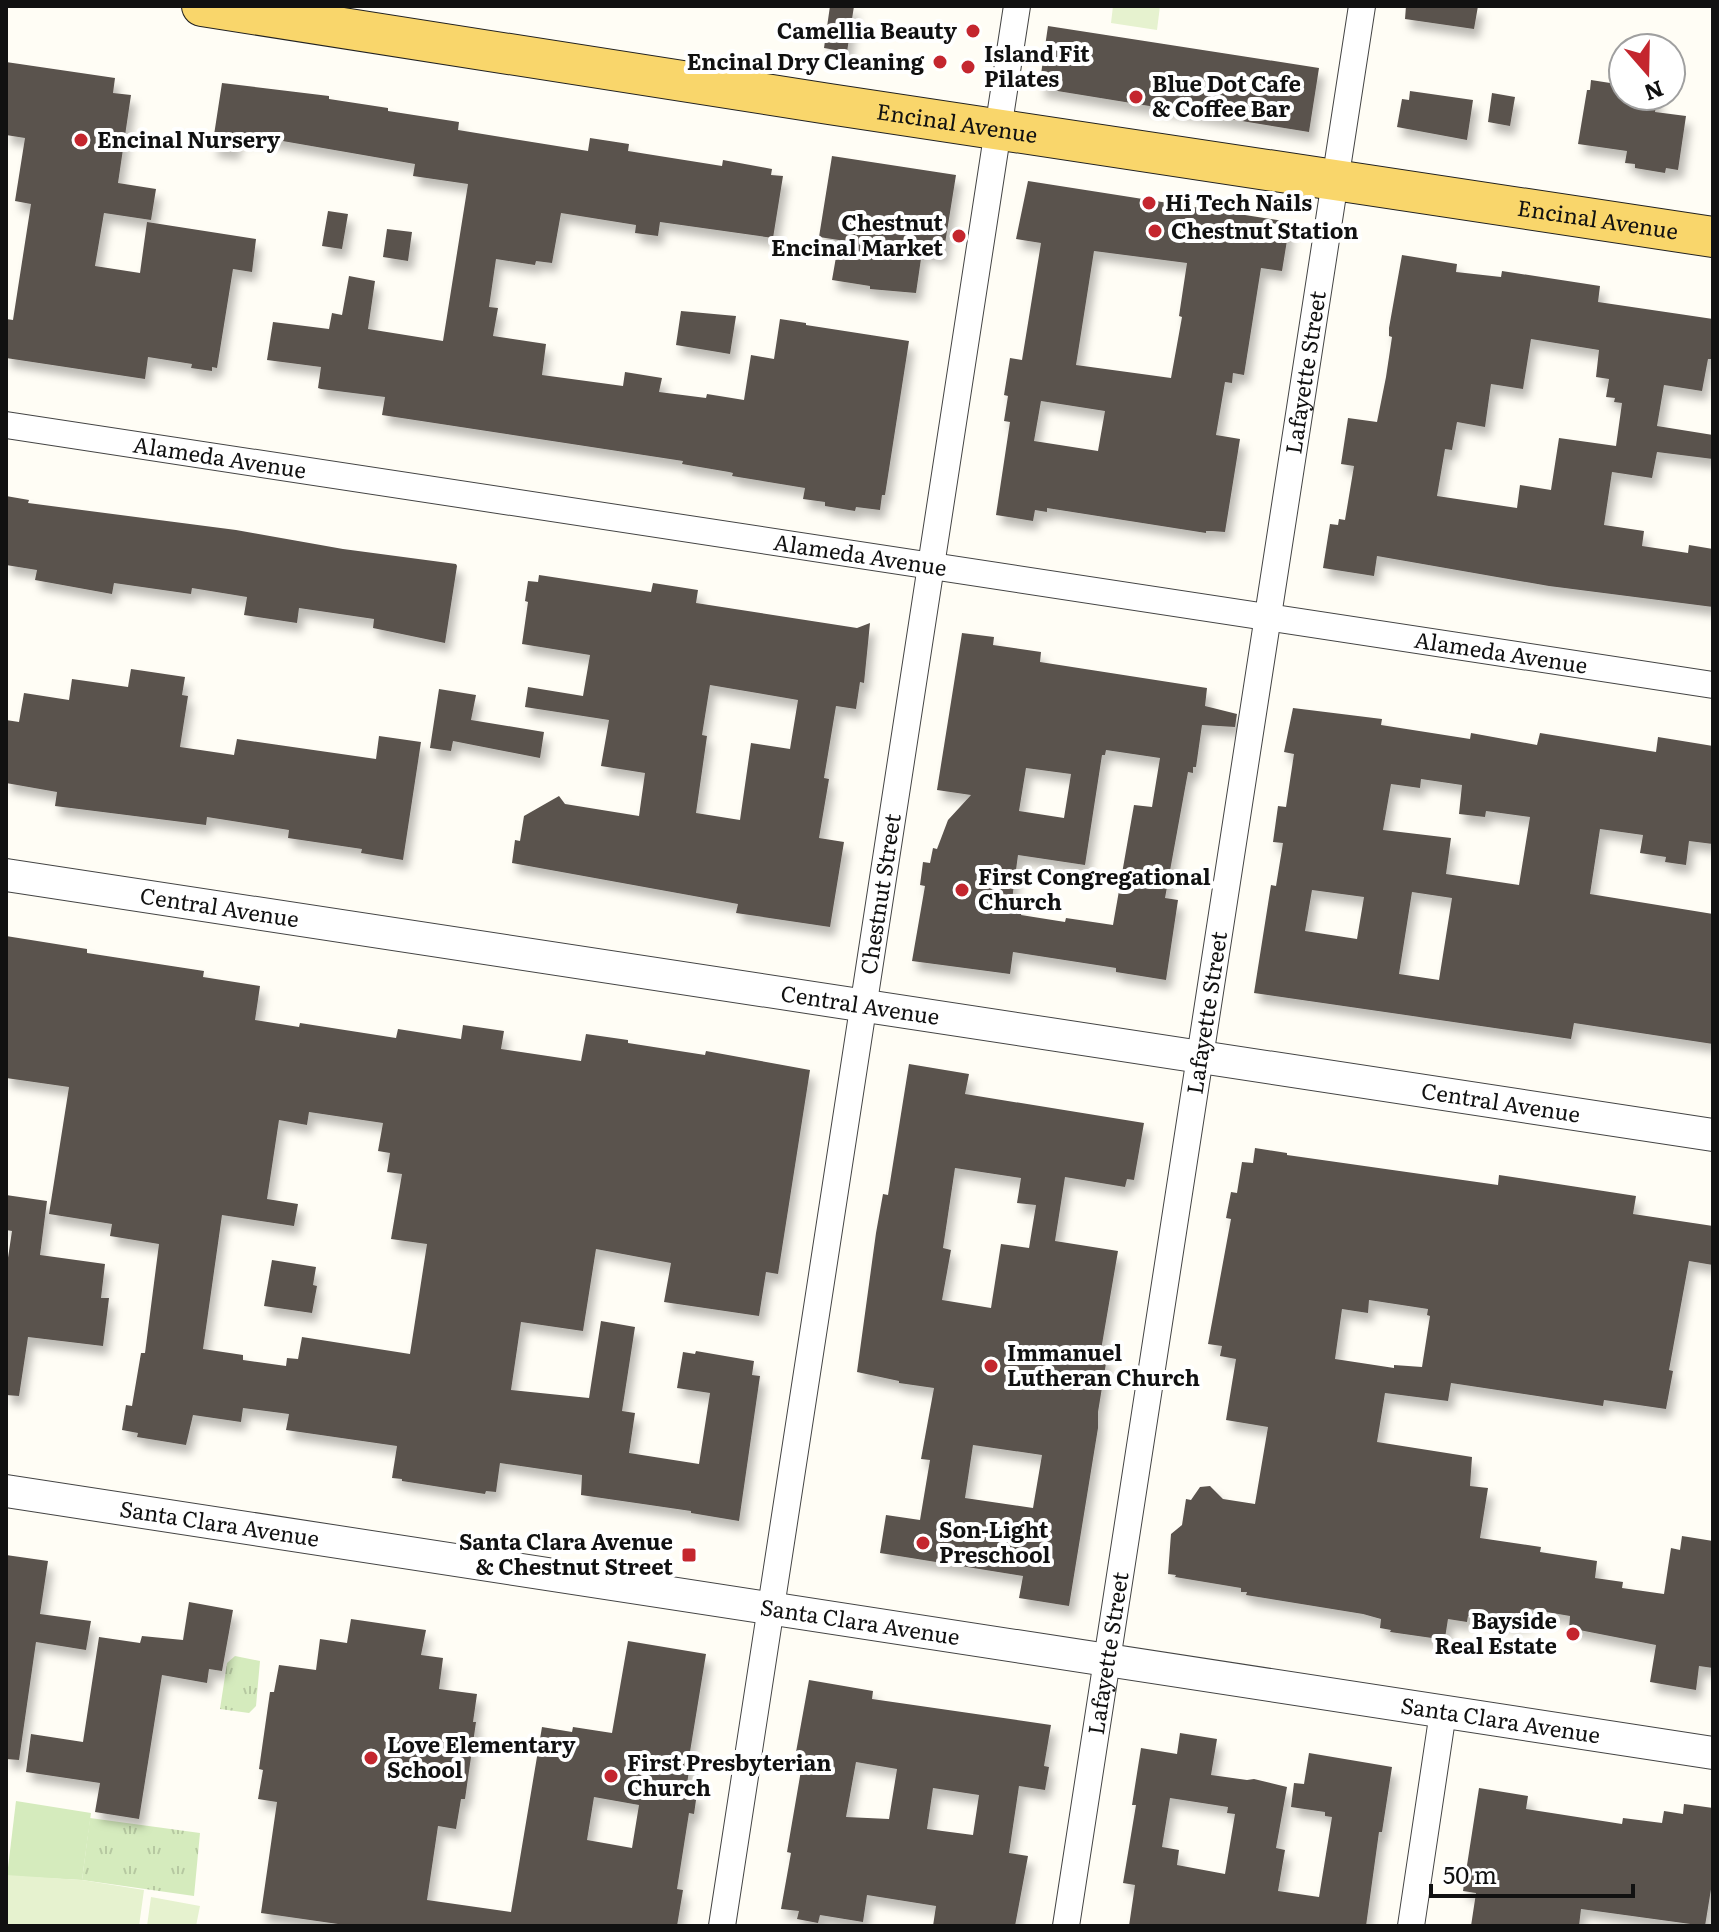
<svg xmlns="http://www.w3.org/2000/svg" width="1719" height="1932" font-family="Literata,serif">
<defs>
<pattern id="park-tufts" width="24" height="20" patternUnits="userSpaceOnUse" patternTransform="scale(2)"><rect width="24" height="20" fill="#d5ebbd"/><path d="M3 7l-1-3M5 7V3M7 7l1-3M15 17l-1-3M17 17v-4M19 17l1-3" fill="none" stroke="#b6c8a1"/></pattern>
<filter id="shadow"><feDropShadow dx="5" dy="9" stdDeviation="4" flood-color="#0004"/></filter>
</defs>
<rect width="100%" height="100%" fill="#fffdf5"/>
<path fill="url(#park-tufts)" d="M235,1656L260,1661L256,1706L249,1713L220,1709L227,1663Z
M90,1818L200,1833L194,1896L82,1880Z"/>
<path fill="#d5ebbd" d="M16,1801L91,1813L82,1880L7,1876Z"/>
<path fill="#e6f2cf" d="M1113,6H1160L1157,30L1111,23Z
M6,1875L82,1880L144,1890L139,1926H6Z
M151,1897L200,1906L196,1926H147Z"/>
<path fill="#5a524d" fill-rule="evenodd" filter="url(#shadow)" d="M830,6H854L847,52L824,48Z
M1406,6H1478L1474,29L1405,19Z
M1048,26L1319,68L1309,132L1039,88Z
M6,62L115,78L113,93L131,95L118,183L156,189L151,220L104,213L95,266L140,273L147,222L256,239L252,272L233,269L217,368L212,367V371L191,368L192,364L148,357L145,379L6,358V319L13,320L31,204L15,201L25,138L6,135Z
M1591,80L1623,85V96H1658L1655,112L1686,116L1678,170L1666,168L1665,173L1635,168V164L1625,163L1627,151L1578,144L1587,90H1590Z
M222,83L329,96V99L388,108V111L459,122L458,130L588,151L590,138L629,144L628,151L722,166L723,160L772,169L771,175L783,176L773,238L660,222L658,236L635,233L636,225L561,213L552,263L536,261L535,265L496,259L489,307L498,308L493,336L546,344L542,375L623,386L625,372L662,378L659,392L706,398L707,394L744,400L751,355L774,359L780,319L806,323V325L909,341L885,495H882L880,510L856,507L855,511L825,506V502L803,499L805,488L732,476L733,473L729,472L682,464L683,461L382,415L385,397L321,389L318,388L321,367L267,360L273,322L329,329L332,313L342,315L349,276L375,281L368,329L443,341L468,184L413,176L415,164L248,135V138L237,137L235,151L212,148Z
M1410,91L1473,100L1467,140L1397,127L1402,99L1409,100Z
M1492,93L1515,97L1510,126L1488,122Z
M832,156L956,175L943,256L922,252L916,293L870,289V286L832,280L839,240L819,237Z
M1028,181L1290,222L1282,271L1261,268L1244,375L1233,373L1232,383L1225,382L1216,435L1240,439L1225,532L1212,531H1206V533L1047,508V512L1035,510L1033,521L996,515L1010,422L1004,421L1008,396L1004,395L1010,358L1022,360L1041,243L1016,239ZM1094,251L1187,263L1179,316L1182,317L1171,378L1076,365ZM1041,401L1105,411L1098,451L1034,441Z
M328,211L348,214L342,249L322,246Z
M387,229L412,232L408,261L383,257Z
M1402,255L1457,264L1456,272L1501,277L1502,271L1600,286L1598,302L1713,319V359H1708L1702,391L1664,385L1657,426L1713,435V459L1657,452L1652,478L1612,472L1604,525L1644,531L1642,546L1688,553L1689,545L1713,549V607L1549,586L1377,556L1374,576L1323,568L1330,524L1338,525L1339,519L1345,520L1354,466L1341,464L1348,418L1377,422L1386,377L1392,337L1389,336V328ZM1531,339L1599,350L1596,377L1609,379L1606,397L1615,398L1614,402L1622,403L1616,446L1559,438L1551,490L1520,485L1517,508L1437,496L1445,449L1452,450L1457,422L1485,427L1491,384L1523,389Z
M681,311L736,316L730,354L676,345Z
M6,496L29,500L28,503L236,530L343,549L456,564L457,566L445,643L373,628L374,619L299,608L297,623L244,615L247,597L192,588L191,594L114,583L112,594L35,580L37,570L6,565Z
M539,575L651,592L653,583L698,590L696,603L857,628L870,623L864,683L860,682L856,709L836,706L824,778L829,779L819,838L844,842L830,927L736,913L738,904L512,863L515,840L520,841L524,816L559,796L565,804L639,816L645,773L601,766L609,720L525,707L528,687L583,696L590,655L522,644L528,602L525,601L528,581L538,582ZM710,685L798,700L790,749L751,743L740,820L696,813L707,736L702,735Z
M962,633L994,637L993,645L1041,652L1040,662L1207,688L1205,706L1237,714L1235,727L1202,725L1196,767H1193V773L1188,772L1165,898L1178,900L1166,980L1116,972V968L1013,952L1010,974L912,961L925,886L920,885L923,862L930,863L933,848L937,849L948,820L971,795L937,790ZM1106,750L1160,758L1152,807L1134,805L1113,925L1066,918L1065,922L1021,915L1022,909L1011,907L1018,855L1085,865L1102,755H1105ZM1026,768L1071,774L1064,818L1019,811Z
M131,669L185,677L182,695L188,696L180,747L234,755L237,739L376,759L379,736L421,742L403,860L361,853L362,849L288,838L289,830L207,817L206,825L55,806L57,792L6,783V720L19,722L24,693L69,700L72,679L128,687Z
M439,689L476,695L471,720L544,732L540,758L453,741L451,751L430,748Z
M1293,708L1382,719L1381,725L1470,739L1471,733L1537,745L1540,733L1656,752L1658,737L1713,746V844L1689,841L1686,865L1665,862L1666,857L1640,853L1643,835L1600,829L1590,894L1713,914V1044L1574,1023L1571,1039L1254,993L1271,885L1276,886L1283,843L1273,842L1278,806L1286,807L1294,754L1284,752ZM1421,779L1462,785L1459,814L1485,817L1486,811L1530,817L1519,885L1446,874L1451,838L1383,830L1391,784L1420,788ZM1312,890L1364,897L1357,939L1305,931ZM1412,892L1452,898L1439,980L1399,974Z
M6,936L87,949V953L204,971L203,977L260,986L255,1020L299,1027L300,1023L396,1038L398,1029L461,1039L463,1025L504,1031L501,1049L581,1061L586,1034L628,1040V1043L705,1055L706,1051L810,1070L778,1274L766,1272L759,1316L664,1302L671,1263L596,1249L583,1331L521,1322L511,1390L589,1398L601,1321L635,1327L622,1411L635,1413L629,1453L699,1464L710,1393L677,1388L683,1352L695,1354L696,1351L754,1361L752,1375L760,1376L739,1521L691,1513V1511L581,1495L582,1475L500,1463L496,1492L486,1491L485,1494L402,1481V1479L392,1478L397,1446L286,1430L289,1414L243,1408L241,1422L193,1415L186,1445L137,1437L138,1433L122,1430L126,1405L132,1406L141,1353H145L159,1244L110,1236L112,1224L49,1214L69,1087L6,1078ZM309,1112L383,1123L378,1151L390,1153L387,1172L402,1174L391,1239L427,1244L410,1354L302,1337L298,1359L287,1358L286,1366L243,1360V1355L203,1349L222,1215L294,1226L298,1204L267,1199L279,1120L307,1125Z
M909,1064L969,1074L965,1094L1144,1123L1134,1180L1127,1179L1125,1187L1065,1177L1055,1241L1118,1251L1100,1356L1107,1357L1098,1412V1428L1069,1606L1019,1598L1023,1576L880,1553L886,1515L920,1520L930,1460L921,1459L934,1388L899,1383V1381L857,1372L876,1233L883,1194L888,1195ZM955,1168L1021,1178L1017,1203L1036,1205L1029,1248L1001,1244L991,1308L942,1300L951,1250L943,1248ZM973,1445L1042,1455L1033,1508L965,1498Z
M1255,1148L1287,1153V1155L1498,1185L1499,1175L1636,1196L1633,1214L1713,1226V1265L1689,1261L1669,1370L1673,1371L1666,1409L1604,1400L1603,1406L1451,1383L1448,1401L1385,1393L1377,1442L1472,1457L1470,1486L1488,1488L1480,1538L1541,1547L1540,1552L1597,1561L1595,1578L1623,1582L1622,1588L1664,1594L1671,1548L1680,1550L1682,1536L1713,1541V1668L1699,1666L1696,1690L1650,1682L1656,1645L1569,1628L1570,1616L1529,1609L1526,1623L1516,1621V1624L1468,1616L1467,1622L1448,1619L1445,1638L1433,1636L1432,1638L1390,1632L1391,1630L1380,1628L1381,1619L1363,1614L1246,1595L1247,1592H1241V1588L1175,1577L1176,1575L1168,1574L1171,1534L1182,1525L1186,1499L1191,1500L1200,1487L1210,1486L1223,1499L1255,1504L1268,1427L1226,1420L1236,1359L1220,1356L1222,1346L1208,1344L1231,1219L1226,1218L1231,1192L1237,1193L1242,1162L1253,1163ZM1369,1300L1428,1309L1427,1315L1430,1316L1422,1367L1394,1365V1368L1335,1359L1342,1309L1368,1313Z
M6,1195L47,1201L40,1255L105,1264L101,1298H109L103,1346L28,1337L19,1396L6,1395V1271L12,1231L6,1230Z
M272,1260L316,1267L313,1285L317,1286L312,1313L264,1306Z
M6,1555L48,1561L40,1614L91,1621L86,1650L36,1642L19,1760L6,1759Z
M189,1602L233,1610L222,1671L209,1669L207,1683L162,1675L139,1819L95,1812L100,1783L26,1772L31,1734L83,1742L99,1637L140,1643L142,1636L183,1640Z
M351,1619L426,1630L421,1655L443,1658L439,1689L477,1694L473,1722H476L465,1799H461L456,1829L438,1826L427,1900L511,1912L542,1727L572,1732L573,1727L612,1733L628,1641L706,1654L688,1764H690L686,1791L697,1793L694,1814L689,1813L677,1889L683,1890L677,1926H352L261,1913L277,1802L258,1799L263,1770L259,1769L270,1692H274L279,1665L316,1670L320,1639L347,1643ZM594,1797L639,1805L632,1848L587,1840Z
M809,1680L873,1691L872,1699L1051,1725L1044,1766L1049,1767L1045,1790L1019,1786L1009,1853L1028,1856L1015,1926H933L936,1906L867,1895L863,1922L820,1915L818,1923L797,1919L799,1911L781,1909L791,1853L787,1852L804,1753L796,1752ZM856,1762L897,1769L889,1819L846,1817ZM933,1788L979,1795L973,1835L927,1829Z
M1180,1733L1217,1739L1211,1775L1247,1780L1254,1779L1287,1787L1276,1848L1285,1850L1278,1891L1319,1897L1332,1817L1325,1816V1812L1291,1807L1294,1783L1304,1784L1309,1753L1392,1767L1382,1832H1379L1366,1926H1129L1135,1885L1123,1883L1136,1805H1132L1141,1748L1177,1754ZM1170,1798L1228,1807L1227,1813L1235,1814L1225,1874L1177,1865L1179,1850L1162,1847Z
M1479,1788L1528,1796L1526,1809L1622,1824L1623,1818L1662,1823L1664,1811L1683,1814L1684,1804L1713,1808V1877L1705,1926L1581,1909L1579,1926H1471L1476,1893L1463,1891Z"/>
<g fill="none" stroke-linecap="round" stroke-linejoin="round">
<defs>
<g id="minor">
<path id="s1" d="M6,425L1713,685"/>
<path id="s2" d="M722,1926L1017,6"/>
<path id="s3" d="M1066,1926L1362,6"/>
<path d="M1411,1926L1443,1712"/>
</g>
<g id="tertiary">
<path id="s4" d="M6,875L1713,1135"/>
<path id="s5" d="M6,1491L1713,1753"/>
</g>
<g id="primary">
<path id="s6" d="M202,6L829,104L1713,237"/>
</g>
</defs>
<use href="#minor" stroke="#444" stroke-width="28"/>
<use href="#tertiary" stroke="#444" stroke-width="34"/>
<use href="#primary" stroke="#222" stroke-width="42"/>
<use href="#minor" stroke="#fff" stroke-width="26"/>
<use href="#tertiary" stroke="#fff" stroke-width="32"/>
<use href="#primary" stroke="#f9d66b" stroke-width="40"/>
</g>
<g fill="#c4262e" stroke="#fff" stroke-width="3">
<circle cx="973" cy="31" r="8"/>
<circle cx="940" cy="62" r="8"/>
<circle cx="968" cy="67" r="8"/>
<circle cx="1136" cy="97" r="8"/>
<circle cx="81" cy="140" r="8"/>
<circle cx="1149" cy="203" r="8"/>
<circle cx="1155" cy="231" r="8"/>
<circle cx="959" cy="236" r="8"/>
<circle cx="962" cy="890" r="8"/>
<circle cx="991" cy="1366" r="8"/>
<circle cx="923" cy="1543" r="8"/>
<rect x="681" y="1547" width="16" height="16" rx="4"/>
<circle cx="1573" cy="1634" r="8"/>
<circle cx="371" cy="1758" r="8"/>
<circle cx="611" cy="1776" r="8"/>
</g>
<g text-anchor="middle" stroke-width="8" stroke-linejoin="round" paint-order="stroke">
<g font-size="22" font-weight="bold" fill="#111" stroke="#fff" text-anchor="start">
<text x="957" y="39" text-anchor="end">Camellia Beauty</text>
<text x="984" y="62">Island Fit<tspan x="984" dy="25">Pilates</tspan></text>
<text x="924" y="70" text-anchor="end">Encinal Dry Cleaning</text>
<text x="1152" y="92">Blue Dot Cafe<tspan x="1152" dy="25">&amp; Coffee Bar</tspan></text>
<text x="97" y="148">Encinal Nursery</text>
<text x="1165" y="211">Hi Tech Nails</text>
<text x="943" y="231" text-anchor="end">Chestnut<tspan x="943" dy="25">Encinal Market</tspan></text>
<text x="1171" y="239">Chestnut Station</text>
<text x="978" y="885">First Congregational<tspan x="978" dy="25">Church</tspan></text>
<text x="1007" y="1361">Immanuel<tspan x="1007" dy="25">Lutheran Church</tspan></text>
<text x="939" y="1538">Son-Light<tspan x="939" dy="25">Preschool</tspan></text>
<text x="673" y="1550" text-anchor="end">Santa Clara Avenue<tspan x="673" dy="25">&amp; Chestnut Street</tspan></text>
<text x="1557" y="1629" text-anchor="end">Bayside<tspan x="1557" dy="25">Real Estate</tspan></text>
<text x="387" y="1753">Love Elementary<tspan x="387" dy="25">School</tspan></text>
<text x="627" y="1771">First Presbyterian<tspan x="627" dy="25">Church</tspan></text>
</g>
<g font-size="22" fill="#111" stroke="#fff">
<text dy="8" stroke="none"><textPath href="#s6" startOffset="764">Encinal Avenue</textPath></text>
<text dy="8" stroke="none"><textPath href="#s6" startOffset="1412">Encinal Avenue</textPath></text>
<text dy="8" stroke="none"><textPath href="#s3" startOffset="1572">Lafayette Street</textPath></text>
<text dy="8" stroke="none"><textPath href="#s1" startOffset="216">Alameda Avenue</textPath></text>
<text dy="8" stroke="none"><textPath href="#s1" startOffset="864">Alameda Avenue</textPath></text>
<text dy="8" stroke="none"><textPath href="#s1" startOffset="1512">Alameda Avenue</textPath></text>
<text dy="8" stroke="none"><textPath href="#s2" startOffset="1044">Chestnut Street</textPath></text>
<text dy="8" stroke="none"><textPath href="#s4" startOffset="216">Central Avenue</textPath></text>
<text dy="8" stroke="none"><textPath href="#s4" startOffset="864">Central Avenue</textPath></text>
<text dy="8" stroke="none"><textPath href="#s3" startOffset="924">Lafayette Street</textPath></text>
<text dy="8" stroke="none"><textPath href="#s4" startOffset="1512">Central Avenue</textPath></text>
<text dy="8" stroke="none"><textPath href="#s5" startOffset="216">Santa Clara Avenue</textPath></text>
<text dy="8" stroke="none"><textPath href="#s5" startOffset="864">Santa Clara Avenue</textPath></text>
<text dy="8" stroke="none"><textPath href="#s3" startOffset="276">Lafayette Street</textPath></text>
<text dy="8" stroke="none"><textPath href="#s5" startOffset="1512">Santa Clara Avenue</textPath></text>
</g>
</g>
<rect width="1719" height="1932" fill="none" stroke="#111111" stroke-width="16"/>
<g transform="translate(1647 72) rotate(160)"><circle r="38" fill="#ffffff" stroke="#a0a0a0" stroke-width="2"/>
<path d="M0-6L14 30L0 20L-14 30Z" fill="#c4262e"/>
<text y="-12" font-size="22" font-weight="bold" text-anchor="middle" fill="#111111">N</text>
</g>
<path d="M1431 1884v12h202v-12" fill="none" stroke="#111111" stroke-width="4"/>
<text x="1443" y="1884" font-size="24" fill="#111111" stroke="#ffffff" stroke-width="6" paint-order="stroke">50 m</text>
</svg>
